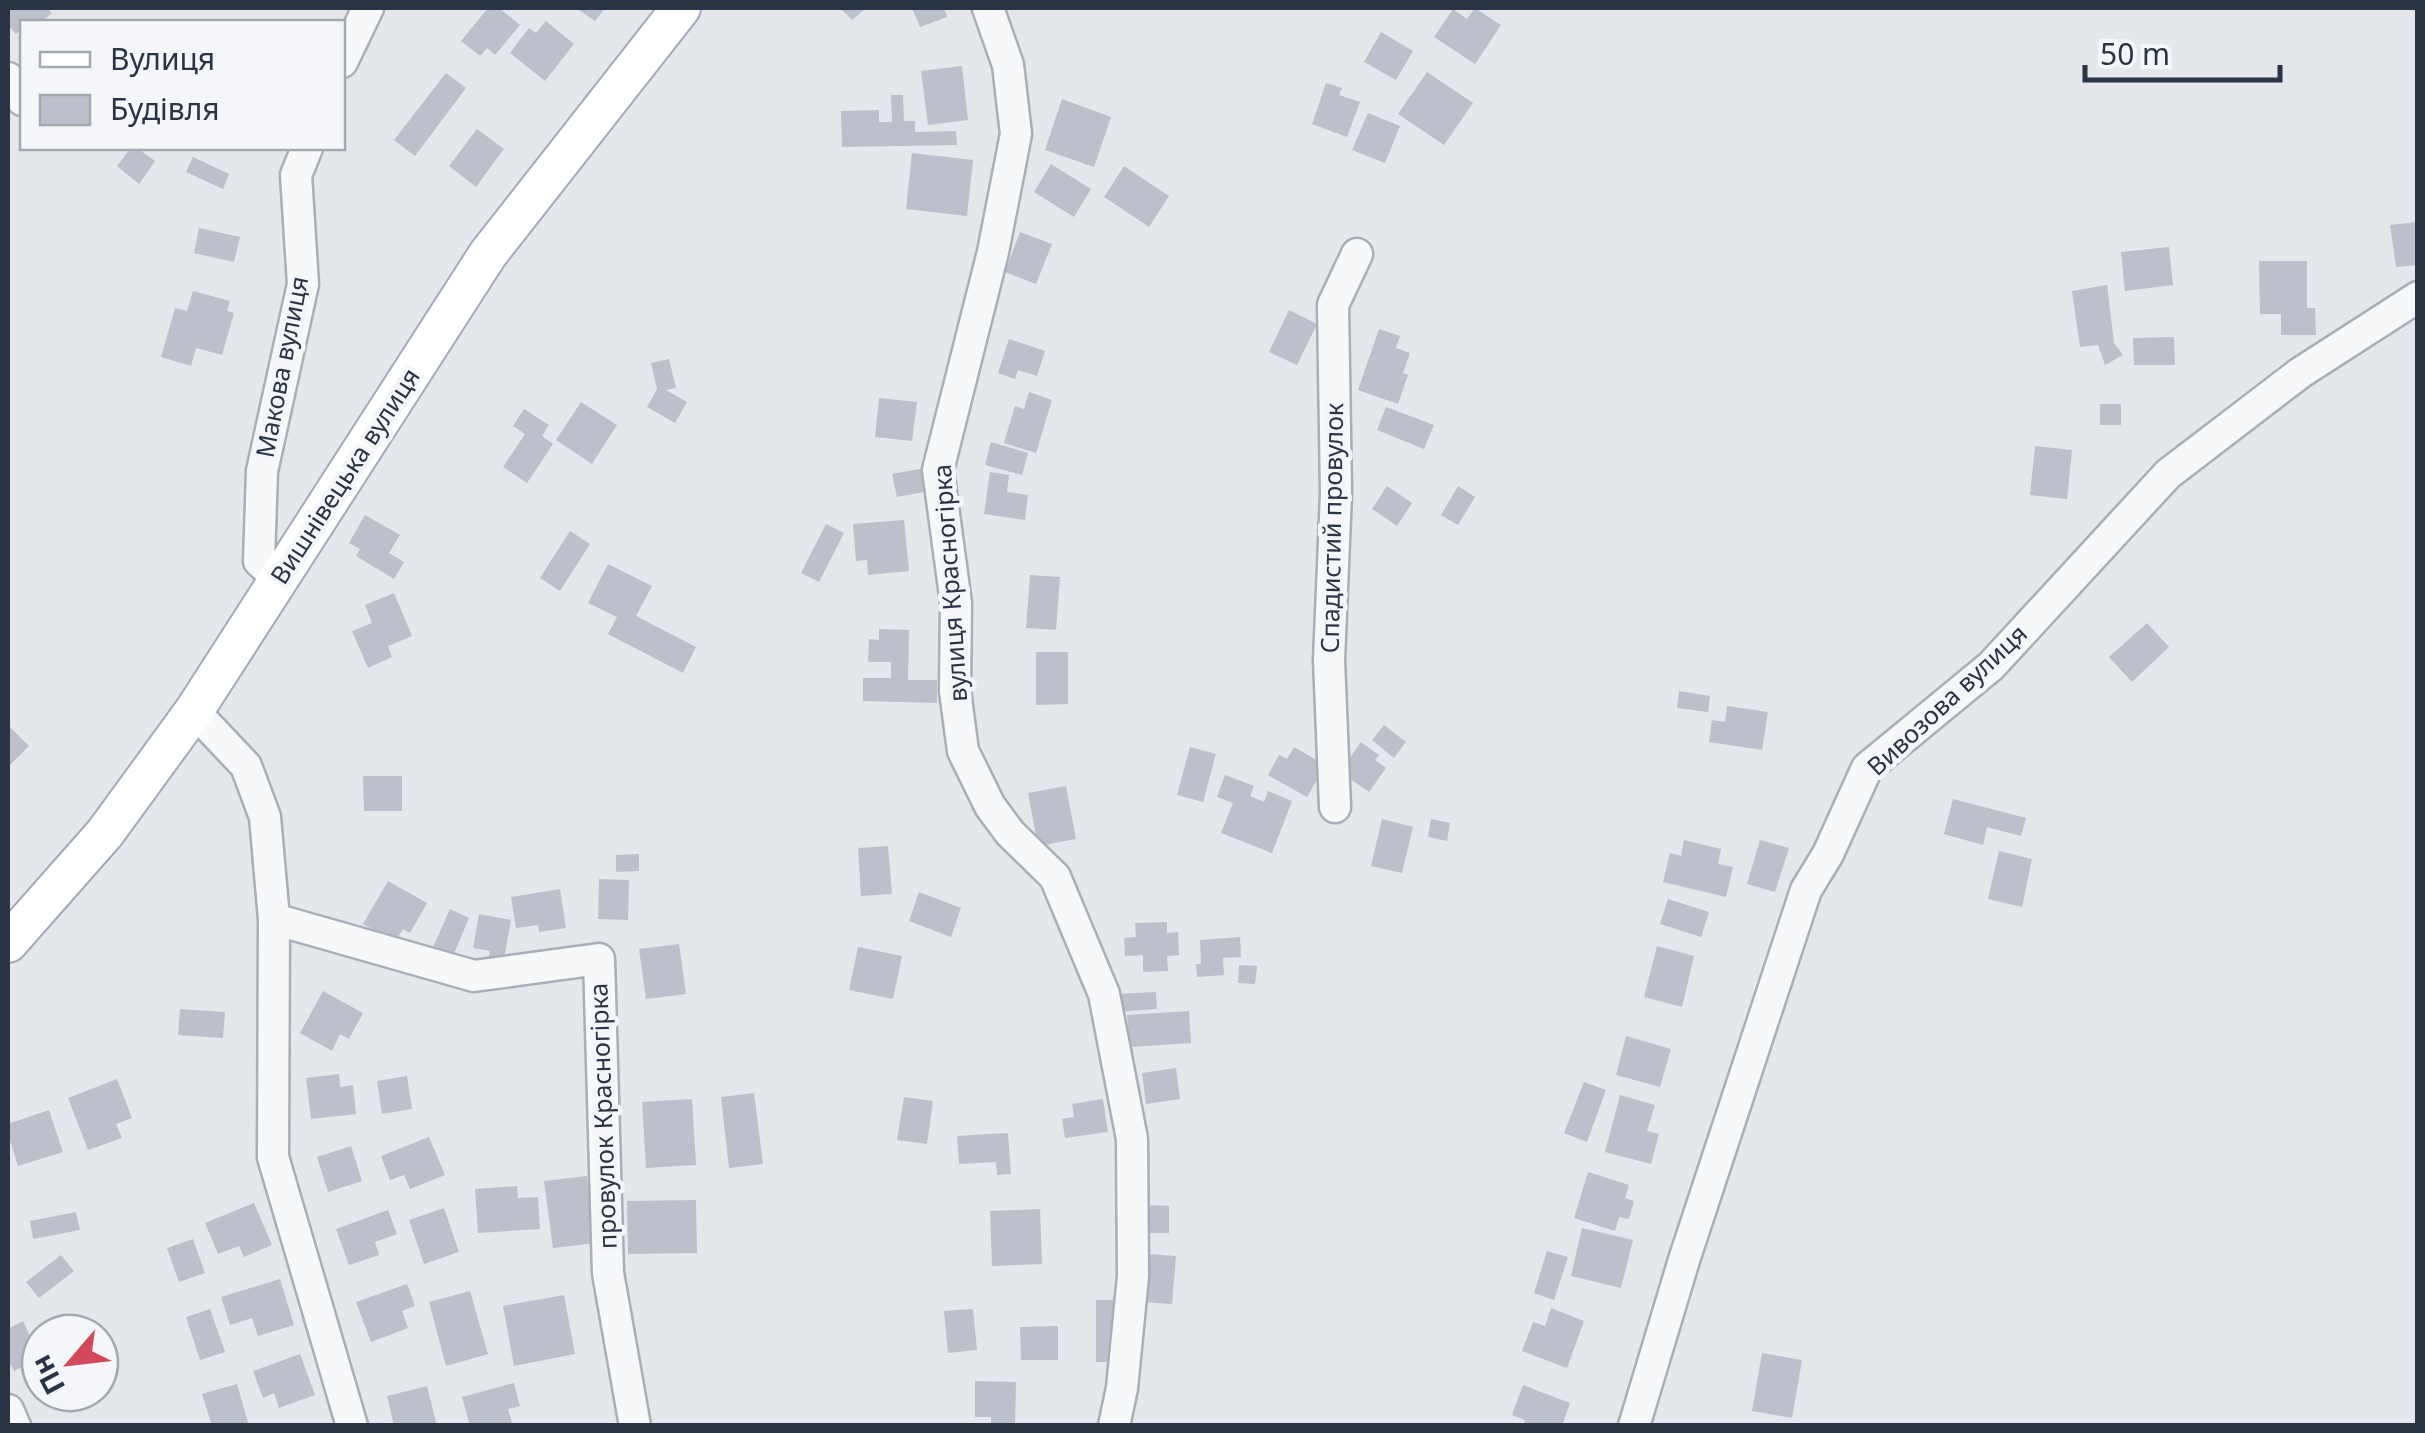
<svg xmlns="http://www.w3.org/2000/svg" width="2425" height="1433" font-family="'Noto Sans',sans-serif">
<rect width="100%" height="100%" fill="#e4e7ec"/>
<path fill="#bbc0ca" d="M8,8H47L52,13L41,22H22V28L16,34L8,25Z
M488,8H499L520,25L495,55L487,48L480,56L461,41Z
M576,8H605L595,21Z
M840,8H866L852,20Z
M912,8H944L947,17L920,27Z
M1475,8L1501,25L1475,64L1434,37L1453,9L1467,19Z
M546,21L574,44L545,81L510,53L529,28L536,33Z
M1381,32L1413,51L1396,80L1364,62Z
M962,66L968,120L928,125L921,71Z
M1427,72L1473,103L1444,145L1398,114Z
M446,73L466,88L415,156L394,140Z
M1326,83L1342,88L1339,95L1360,102L1347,137L1312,124Z
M891,95H903L904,121H915V132L956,131L957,145L842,147L841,111L879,110V122H892Z
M1062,99L1111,117L1094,167L1045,150Z
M1368,113L1400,126L1385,163L1352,150Z
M477,129L504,149L476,187L449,166Z
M131,148H137L155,161L139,184L117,166Z
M912,153L973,160L967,216L906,209Z
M193,157L229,174L223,189L186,172Z
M1051,164L1091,189L1074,217L1034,192Z
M1124,166L1169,196L1149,227L1104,197Z
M2418,222V265L2396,267L2390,225Z
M199,228L240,237L234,262L194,253Z
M1020,232L1052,244L1036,284L1005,272Z
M2169,247L2173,285L2125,291L2121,252Z
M2259,261H2307V308H2315L2316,335H2281V314H2260Z
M2107,285L2114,343L2123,355L2105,365L2098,345L2080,347L2072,291Z
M193,291L230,301L227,311L234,313L222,355L196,348L191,366L161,357L175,308L187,311Z
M1289,310L1317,324L1297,365L1269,352Z
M1379,329L1400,336L1396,348L1410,353L1403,373L1408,375L1398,404L1358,390Z
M2174,337L2175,365H2134L2133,338Z
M1009,339L1045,351L1037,376L1018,370L1015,379L998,373Z
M669,359L676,388L666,390L687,402L675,423L647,407L657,389L651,363Z
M1029,392L1052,400L1036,453L1004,443L1015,406L1024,409Z
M879,398L917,402L912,441L875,437Z
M581,402L617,425L592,464L556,440Z
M2100,404H2121V425H2100Z
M1386,407L1434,425L1424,449L1377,430Z
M524,409L549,425L542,436L553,444L527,483L503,467L525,434L513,426Z
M991,442L1028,453L1022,475L985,465Z
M2035,446L2072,450L2067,499L2030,495Z
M925,468L929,491L897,497L892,474Z
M990,472L1009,475L1007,492L1028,495L1025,520L984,514Z
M1387,486L1412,503L1397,526L1372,509Z
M1458,486L1475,497L1458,525L1441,515Z
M365,515L400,535L389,553L404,562L394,579L356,556L360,549L349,543Z
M904,520L909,571L868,575L867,560L856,561L853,524Z
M826,524L844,533L819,582L801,573Z
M570,531L590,544L560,591L540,578Z
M608,564L652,586L636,616L696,647L683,673L608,634L617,617L588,603Z
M1030,575L1060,577L1056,630L1026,628Z
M394,593L412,636L388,646L392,657L368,668L352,631L372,623L365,605Z
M2147,623L2169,647L2132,682L2109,657Z
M879,629L909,630L908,680H937V703L863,701V678H891V662H868L869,639L879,640Z
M1036,652H1068V704L1036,705Z
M1679,691L1710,696L1708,712L1677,708Z
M1727,706L1768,712L1762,750L1709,742L1712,720L1725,722Z
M8,725L29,746L8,767Z
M1384,725L1406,742L1394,758L1372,740Z
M1361,742L1379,755L1375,760L1386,768L1369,792L1340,772Z
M1190,747L1216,754L1203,802L1177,795Z
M1294,747L1325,765L1307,797L1268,775L1279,755L1287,759Z
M1225,775L1254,786L1250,796L1264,802L1268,791L1292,801L1272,853L1221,833L1233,803L1217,797Z
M363,776H402V811H364Z
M1066,786L1076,839L1038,846L1028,793Z
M1953,799L2026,818L2021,836L1987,827L1983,845L1944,834Z
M1382,819L1413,827L1402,873L1371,866Z
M1431,819L1450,823L1447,841L1428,837Z
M1684,840L1721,849L1718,864L1733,867L1726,897L1663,882L1670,853L1681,856Z
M1760,840L1789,848L1775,892L1747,884Z
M888,846L892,894L861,896L858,848Z
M1999,851L2032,859L2022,907L1988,899Z
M639,854V871L616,872V855Z
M599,879L629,880L628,920L598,919Z
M388,881L427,903L410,933L403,929L395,942L363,924Z
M560,889L566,928L539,932L538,925L516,928L511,897Z
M919,892L961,908L951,937L909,921Z
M1668,899L1709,912L1701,937L1660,924Z
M450,909L469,918L450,963L430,954Z
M479,914L511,920L502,969L487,966L490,951L473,948Z
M1167,922V933L1178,932L1179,955L1167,956L1168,971L1143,972V955L1125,956L1124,938L1136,937L1135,923Z
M1240,937L1241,957L1223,958L1224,975L1197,977L1196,964H1201L1200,940Z
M679,944L686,994L646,999L639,949Z
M1657,946L1694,956L1682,1007L1644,997Z
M858,947L902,956L893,999L849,990Z
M1239,965L1257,966L1255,984L1238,983Z
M323,991L363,1013L349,1039L340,1034L332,1051L300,1033Z
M1156,992L1157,1009L1116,1012L1115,994Z
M180,1009L225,1012L223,1038L178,1035Z
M1189,1011L1191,1043L1130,1047L1127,1015Z
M1626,1036L1671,1049L1660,1087L1616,1075Z
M1176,1068L1180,1099L1146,1104L1142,1073Z
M339,1074L340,1087L353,1085L356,1114L311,1119L306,1078Z
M407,1076L412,1109L382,1114L377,1081Z
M117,1079L132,1118L116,1124L122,1138L88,1150L68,1098Z
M1584,1082L1606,1090L1587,1142L1564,1133Z
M754,1093L763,1164L729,1168L721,1097Z
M1620,1095L1655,1105L1647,1131L1659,1134L1651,1164L1605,1152Z
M904,1097L933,1101L927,1144L897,1140Z
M692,1099L696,1165L646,1168L642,1102Z
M1103,1099L1108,1132L1065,1138L1062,1119L1074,1117L1072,1104Z
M49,1110L63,1152L18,1166L8,1134V1124Z
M1008,1133L1011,1174L997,1175L996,1162L959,1164L957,1136Z
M429,1137L445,1175L410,1189L404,1175L390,1180L381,1156Z
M351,1146L362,1181L328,1192L317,1157Z
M1588,1172L1629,1185L1625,1198L1634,1201L1629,1219L1619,1217L1615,1231L1574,1218Z
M587,1176L596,1243L553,1248L544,1181Z
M517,1186L518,1198L538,1197L540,1229L478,1233L475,1189Z
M696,1200L697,1253L628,1254L627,1201Z
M254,1203L272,1245L244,1257L239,1246L218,1254L205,1223Z
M1148,1205L1169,1206V1233H1148Z
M444,1208L459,1252L424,1264L409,1220Z
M1040,1209L1042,1264L992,1266L990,1211Z
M388,1210L397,1234L375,1242L379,1255L349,1265L336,1229Z
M76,1212L80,1230L33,1239L30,1221Z
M1582,1228L1633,1240L1621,1288L1571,1276Z
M193,1239L205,1273L179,1282L167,1248Z
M1547,1251L1568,1257L1554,1300L1534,1293Z
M1147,1254L1176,1256L1172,1304L1143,1302Z
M61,1255L74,1271L39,1298L26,1282Z
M280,1279L294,1325L258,1336L252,1318L230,1325L221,1297Z
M407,1284L415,1306L402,1311L408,1328L371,1342L356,1302Z
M470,1291L488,1354L446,1366L429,1302Z
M564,1295L575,1354L514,1366L503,1306Z
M1096,1300H1119L1120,1362H1096Z
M1551,1308L1584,1321L1567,1368L1522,1351L1533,1322L1545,1326Z
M210,1309L225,1352L200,1360L186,1317Z
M973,1309L977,1350L948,1353L944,1311Z
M23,1321L40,1358L14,1371L8,1359V1329Z
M1058,1326V1360H1021L1020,1327Z
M1762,1353L1802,1360L1792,1418L1752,1411Z
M300,1354L315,1395L279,1408L274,1393L263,1398L253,1371Z
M975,1381L1016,1382L1015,1426L991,1425V1417H975Z
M514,1383L520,1406L508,1409L513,1426H470L462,1397Z
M237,1384L249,1426H212L202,1394Z
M1523,1385L1570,1403L1562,1426H1523L1525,1420L1512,1415Z
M427,1386L437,1426H394L387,1396Z"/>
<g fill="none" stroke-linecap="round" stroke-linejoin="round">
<defs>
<path id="minor" d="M988,8L1008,65L1016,134L993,252L938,470L956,603L955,691L963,751L990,806L1010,833L1055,877L1104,994L1132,1139L1133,1276L1122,1388L1114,1426
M342,62L368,8
M8,78L22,100
M279,580L259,561L262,471L303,284L296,175L307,148
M194,711L246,766L265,817L274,919L273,1157L352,1426
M1335,807L1329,660L1336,494L1333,305L1357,254
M274,919L474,976L599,959L608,1273L635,1426
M8,1410L15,1426
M1634,1426L1684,1260L1806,890L1828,854L1867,768L1991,666L2168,474L2300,373L2418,297"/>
<path id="major" d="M8,943L105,833L194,711L488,254L681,8"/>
</defs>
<use href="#minor" stroke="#a9aeb7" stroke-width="35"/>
<use href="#major" stroke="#a3abb8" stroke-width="42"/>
<use href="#minor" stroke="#f7f8fa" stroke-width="30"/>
<use href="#major" stroke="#fff" stroke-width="38"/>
</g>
<g text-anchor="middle" stroke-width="9" stroke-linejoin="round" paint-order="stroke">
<g font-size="25" fill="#2b3445" stroke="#f4f6f9">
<text transform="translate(282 367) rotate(-79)" y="9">Макова вулиця</text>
<text transform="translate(345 476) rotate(-57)" y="9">Вишнівецька вулиця</text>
<text transform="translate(1332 528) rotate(-89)" y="9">Спадистий провулок</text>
<text transform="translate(950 583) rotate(-94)" y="9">вулиця Красногірка</text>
<text transform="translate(1947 700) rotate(-43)" y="9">Вивозова вулиця</text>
<text transform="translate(603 1116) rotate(-92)" y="9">провулок Красногірка</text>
</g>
</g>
<rect width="2425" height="1433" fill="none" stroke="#2b3445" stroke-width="20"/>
<rect x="20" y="20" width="325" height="130" fill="#f4f6f9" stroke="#a4a8b1" stroke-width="2.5"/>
<rect x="40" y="52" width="50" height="15" fill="#ffffff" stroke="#a4a8b1" stroke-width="2.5"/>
<text x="110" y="70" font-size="30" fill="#2b3445">Вулиця</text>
<rect x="40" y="95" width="50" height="30" fill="#bbc0ca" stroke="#a4a8b1" stroke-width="2.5"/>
<text x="110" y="120" font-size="30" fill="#2b3445">Будівля</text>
<g transform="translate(70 1363) rotate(242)"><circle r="48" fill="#f4f6f9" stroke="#a4a8b1" stroke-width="2.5"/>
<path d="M0-8L18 38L0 25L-18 38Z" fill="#d1495b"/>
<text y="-15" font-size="28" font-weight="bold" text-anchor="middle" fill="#2b3445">Пн</text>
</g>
<path d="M2085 65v15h195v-15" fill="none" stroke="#2b3445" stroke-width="5"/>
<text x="2100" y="65" font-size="30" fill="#2b3445" stroke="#f4f6f9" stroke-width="8" paint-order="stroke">50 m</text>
</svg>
